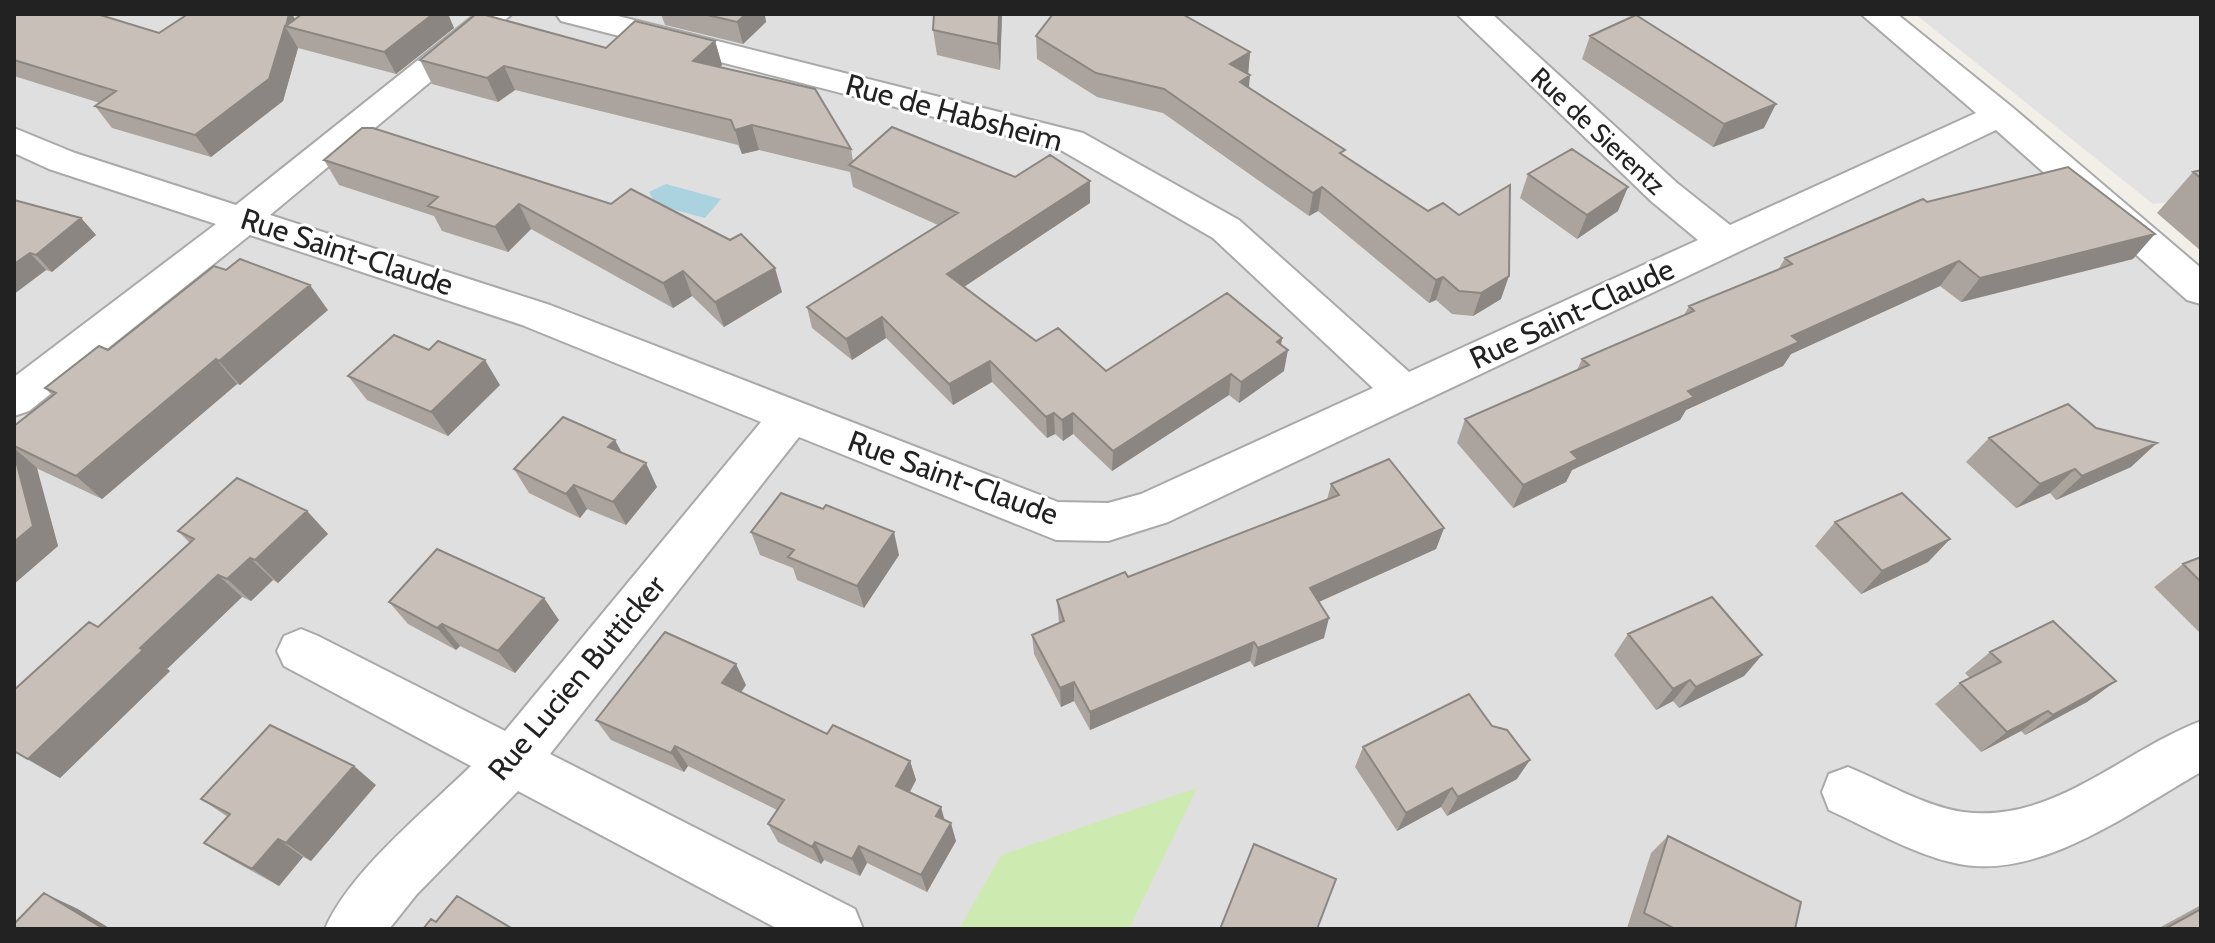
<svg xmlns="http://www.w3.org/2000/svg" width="2215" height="943" font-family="Cabin,sans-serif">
<rect width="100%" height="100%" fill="#f2efe9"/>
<path fill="#e0dfdf" d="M14,14H1892L2201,271V929H14Z"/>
<path fill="#cdebb0" d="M1197,788L1129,929H959L1001,855Z"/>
<path fill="#e2e2e2" d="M1915,14H2201V198L2153,204Z"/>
<path fill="#aad3df" d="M666,184L721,199L705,218L649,203L653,199L649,192Z"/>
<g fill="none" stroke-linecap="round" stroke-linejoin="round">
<defs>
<path id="street" d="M476,14H512L270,215L550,305L1058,502L1108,503L1141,494L1373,388L1213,238L1059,149L561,21L556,14H610L1083,133L1239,220L1409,372L1698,240L1651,201L1457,14H1492L1677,183L1730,225L1976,113L1861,14H1897L2012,107L2201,268V304L2187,300L1996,130L1168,522L1108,541L1056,540L799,437L550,754L855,909L863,929H778L518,791L417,894L389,929H325C349,872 426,810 471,766L284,666L277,651L284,636L301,629L318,636L505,731L761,422L522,325L250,235L29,411L14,416V377L216,224L49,169L14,153V128L75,153L236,205Z
M2201,721V772C2133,810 2042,880 1959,864C1914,855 1871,829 1829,810L1822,792L1829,774L1848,767C1885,782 1923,806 1963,812C2053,824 2122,751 2201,721Z"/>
</defs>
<use href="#street" stroke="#a9a9a9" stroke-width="4"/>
<use href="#street" fill="#fff" fill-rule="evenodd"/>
</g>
<path fill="#aba49e" d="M14,14L159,33L188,14H292L295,19L302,14H448L454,28L396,74L298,48L283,101L211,157L112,128L95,106L100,103L14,76Z
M661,14H767L765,16L766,22L743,44L665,25Z
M1002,14L1000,70L937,55L933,30Z
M1036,36L1250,52L1248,74L1249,87L1344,156L1501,299L1473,316L1452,314L1436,300L1429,303L1318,211L1309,216L1163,113L1097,97L1037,59Z
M1590,36L1764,128L1713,147L1582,59Z
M715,41L722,65L720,68L851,149L853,161L1015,177L1090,203L964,287L1036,341L1106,371L1281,345L1284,371L1239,403L1229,395L1112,471L1073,434L1063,441L1055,434L1047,438L992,382L953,405L886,338L852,360L812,328L807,307L938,225L853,187L850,172L759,150L742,154L738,145L515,90L498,102L432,84L420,60Z
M324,160L611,204L782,292L724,327L692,296L673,308L531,229L508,252L442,231L434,216L339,185Z
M2201,170V251L2157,213L2193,172Z
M1528,174L1618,211L1577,239L1520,198Z
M14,200L81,218L96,235L52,272L46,270L14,294Z
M1927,202L2133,259L1961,302L1940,286L1791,354L1783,366L1686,410L1680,420L1572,470L1566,482L1513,508L1457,443L1465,419L1577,370L1582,359L1684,315L1689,306L1778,270L1785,258Z
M328,310L240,385L237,384L102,499L36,468L58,546L14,584V426L53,396L45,388L108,350Z
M348,376L500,385L448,436L367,400Z
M1989,438L2131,467L2056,500L2050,493L2016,508L1966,462Z
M622,453L657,487L626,525L587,509L580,518L529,493L514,469Z
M1331,484L1444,528L1436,549L1319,602L1324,638L1254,667L1250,661L1090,730L1074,701L1061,707L1034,654L1032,635L1059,623L1057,600L1128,577L1327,500Z
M307,511L328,534L278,583L273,580L251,601L242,597L167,669L170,671L60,778L14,752V690L98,627L190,543L178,531Z
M1835,522L1950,539L1928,562L1861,594L1815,546Z
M751,532L899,555L864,608L797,580L793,568L760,555Z
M2201,557V634L2154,587L2183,564Z
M389,602L559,620L515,673L460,646L456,650L408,624Z
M1628,634L1762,655L1744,676L1679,708L1673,701L1656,710L1614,655Z
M1990,652L2116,681L2087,702L2025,735L2021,731L1981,752L1935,704L1960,683L1970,678L1965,673Z
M746,685L741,692L827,734L910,761L916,780L910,792L945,820L956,841L927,892L867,863L860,876L824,860L821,864L778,842L768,824L777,810L688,766L684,772L611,740L596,720Z
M1492,726L1517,779L1447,816L1441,807L1397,831L1355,767L1363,747Z
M376,785L311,861L303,857L279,886L232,860L204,843L228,817L201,799Z
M1668,836L1795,929L1627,928L1651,853Z
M2201,905V929H2157Z"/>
<path fill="#8b8681" d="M289,14H292L301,30L286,26Z
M433,14H448L454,28L396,74L384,52Z
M746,14H767L765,16L766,22L743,44L737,22Z
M999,14H1002L1000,70L998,44Z
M285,26L298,48L283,101L211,157L195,135Z
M715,41L722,65L701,86L693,61Z
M1250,52L1248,76L1230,64Z
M504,66L515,90L498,102L487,78Z
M1250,75L1248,99L1240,82Z
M1776,104L1764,128L1713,147L1724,124Z
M752,125L759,150L742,154L735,130Z
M1090,181V203L950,296L947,274Z
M1322,187L1318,211L1309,216L1313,193Z
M1628,187L1618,211L1577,239L1587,215Z
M519,204L531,229L508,252L495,227Z
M81,218L96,235L52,272L36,255Z
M2155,234L2133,259L1961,302L1980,278Z
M30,253L46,270L14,294V264Z
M1959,261L1940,286L1791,354L1783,366L1686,410L1680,420L1572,470L1566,482L1513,508L1523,485L1571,452L1792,336Z
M775,268L782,292L724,327L715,302Z
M683,271L692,296L673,308L663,283Z
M1509,276L1501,299L1473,316L1481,293Z
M1443,277L1436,300L1429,303L1436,280Z
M310,285L328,310L240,385L219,361Z
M882,317L886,338L852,360L846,339Z
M1282,338L1280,355L1288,350L1284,371L1239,403L1241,382L1277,342Z
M216,359L237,384L102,499L76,476Z
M485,360L500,385L448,436L431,412Z
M990,361L992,382L953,405L949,384Z
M1231,374L1229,395L1112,471L1113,451Z
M1054,413L1055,434L1047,438L1046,417Z
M1073,413V434L1063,441L1062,420Z
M615,440L628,464L608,447Z
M2157,443L2131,467L2056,500L2082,476Z
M14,448L37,468L58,546L14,584Z
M646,463L657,487L626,525L613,502Z
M2075,469L2050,493L2016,508L2040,484Z
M574,485L587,509L580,518L566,494Z
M307,511L328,534L278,583L255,560Z
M1444,528L1436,549L1305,608L1310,588Z
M894,532L899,555L864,608L857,586Z
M1950,539L1928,562L1861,594L1882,571Z
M250,558L273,580L251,601L227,579Z
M218,575L242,597L167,669L140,648Z
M544,598L559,620L515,673L498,651Z
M1329,618L1324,638L1254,667L1258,648Z
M442,624L460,646L456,650L437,628Z
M1254,642L1250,661L1090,730V712Z
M143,650L170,671L60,778L28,759Z
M1762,655L1744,676L1679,708L1696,687Z
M736,664L746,685L733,704L722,683Z
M1690,680L1673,701L1656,710L1673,689Z
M2116,681L2087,702L2025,735L2053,715Z
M1074,682V701L1061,707L1060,688Z
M2048,711L2021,731L1981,752L2007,732Z
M675,746L688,766L684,772L671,753Z
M1530,760L1517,779L1447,816L1458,797Z
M910,761L916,780L903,804L896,786Z
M354,766L376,785L311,861L286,843Z
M1452,788L1441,807L1397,831L1406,813Z
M941,807L946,825L936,816Z
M951,823L956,841L927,892L921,875Z
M278,839L303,857L279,886L252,869Z
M815,842L824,860L821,864L812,847Z
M859,846L867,863L860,876L852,859Z
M44,893L78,909L111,929H104Z"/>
<path fill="#c7bfb8" stroke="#8b8681" stroke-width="2" d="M14,14H97L159,33L188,14H289L286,26L302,14H433L384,52L285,26L269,79L195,135L95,106L116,91L14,60Z
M476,14H482L606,48L635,21L715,41L693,61L815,89L851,149L752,125L735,130L731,120L504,66L487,78L420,60Z
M703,14H746L737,22Z
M934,14H999L998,44L933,30Z
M1053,14H1182L1250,52L1230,64L1250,75L1240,82L1345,150L1340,153L1428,211L1443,203L1459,215L1510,185L1509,276L1481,293L1459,291L1443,277L1436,280L1322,187L1313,193L1164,89L1096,73L1036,36Z
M1636,15L1776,104L1724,124L1590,36Z
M892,127L1015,177L1050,155L1090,181L947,274L1036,341L1058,328L1106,371L1227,293L1282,338L1277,342L1288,350L1241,382L1231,374L1113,451L1073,413L1062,420L1054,413L1046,417L990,361L949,384L882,317L846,339L807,307L958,213L849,165Z
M362,128H373L611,204L631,189L730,240L741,234L775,268L715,302L683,271L663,283L519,204L495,227L428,206L438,197L324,160Z
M1572,149L1628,187L1587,215L1528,174Z
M2068,167L2155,234L1980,278L1959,261L1792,336L1799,342L1688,391L1694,397L1571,452L1578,459L1523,485L1465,419L1589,365L1582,359L1694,311L1689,306L1792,264L1785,258L1923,199L1927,202Z
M2201,170V178L2193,172Z
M14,200L81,218L36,255L30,253L14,264Z
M240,259L310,285L219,361L216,359L76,476L14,446V426L56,393L45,388L99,346L108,350L214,266L226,270Z
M394,335L429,350L438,341L485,360L431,412L348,376Z
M2068,404L2096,428L2157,443L2082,476L2075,469L2040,484L1989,438Z
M563,417L615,440L608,447L646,463L613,502L574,485L566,494L514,469Z
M14,453L33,526L14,542Z
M1389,459L1444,528L1310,588L1329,618L1258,648L1254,642L1090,712L1074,682L1060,688L1032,635L1064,621L1057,600L1125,572L1128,577L1339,495L1331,484Z
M237,478L307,511L255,560L250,558L227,579L218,575L140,648L143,650L28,759L14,751V690L89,622L98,627L194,539L178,531Z
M781,493L823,509L826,505L894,532L857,586L788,557L794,550L751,532Z
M1902,493L1950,539L1882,571L1835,522Z
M437,549L544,598L498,651L442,624L437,628L389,602Z
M2201,557V582L2183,564Z
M1712,597L1762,655L1696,687L1690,680L1673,689L1628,634Z
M2053,621L2116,681L2053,715L2048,711L2007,732L1960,683L2001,662L1990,652Z
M665,632L736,664L722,683L827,734L833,725L910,761L896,786L941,807L936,816L951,823L921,875L859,846L852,859L815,842L812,847L768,824L784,800L675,746L671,753L596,720Z
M1469,694L1492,726L1507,730L1530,760L1458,797L1452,788L1406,813L1363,747Z
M270,725L354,766L286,843L278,839L252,869L204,843L230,814L201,799Z
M1668,836L1801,902L1795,929H1675L1644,913Z
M1254,844L1336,879L1317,929H1220Z
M44,893L104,929H14V924Z
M457,896L513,929H423L431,919L436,922Z
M2201,909V929H2169L2168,927Z"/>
<g text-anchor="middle" stroke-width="6" stroke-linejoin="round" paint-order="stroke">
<g font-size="26" fill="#222" stroke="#fff">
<text transform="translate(1598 131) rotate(43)" y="9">Rue de Sierentz</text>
</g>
<g font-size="30" fill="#222" stroke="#fff">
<text transform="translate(954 113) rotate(15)" y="10">Rue de Habsheim</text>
<text transform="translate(347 252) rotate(18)" y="10">Rue Saint-Claude</text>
<text transform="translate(1572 314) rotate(-25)" y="10">Rue Saint-Claude</text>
<text transform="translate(953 478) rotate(20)" y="10">Rue Saint-Claude</text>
<text transform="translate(577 678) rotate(-50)" y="10">Rue Lucien Butticker</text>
</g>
</g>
<rect width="2215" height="943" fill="none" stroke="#222222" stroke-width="32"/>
</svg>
